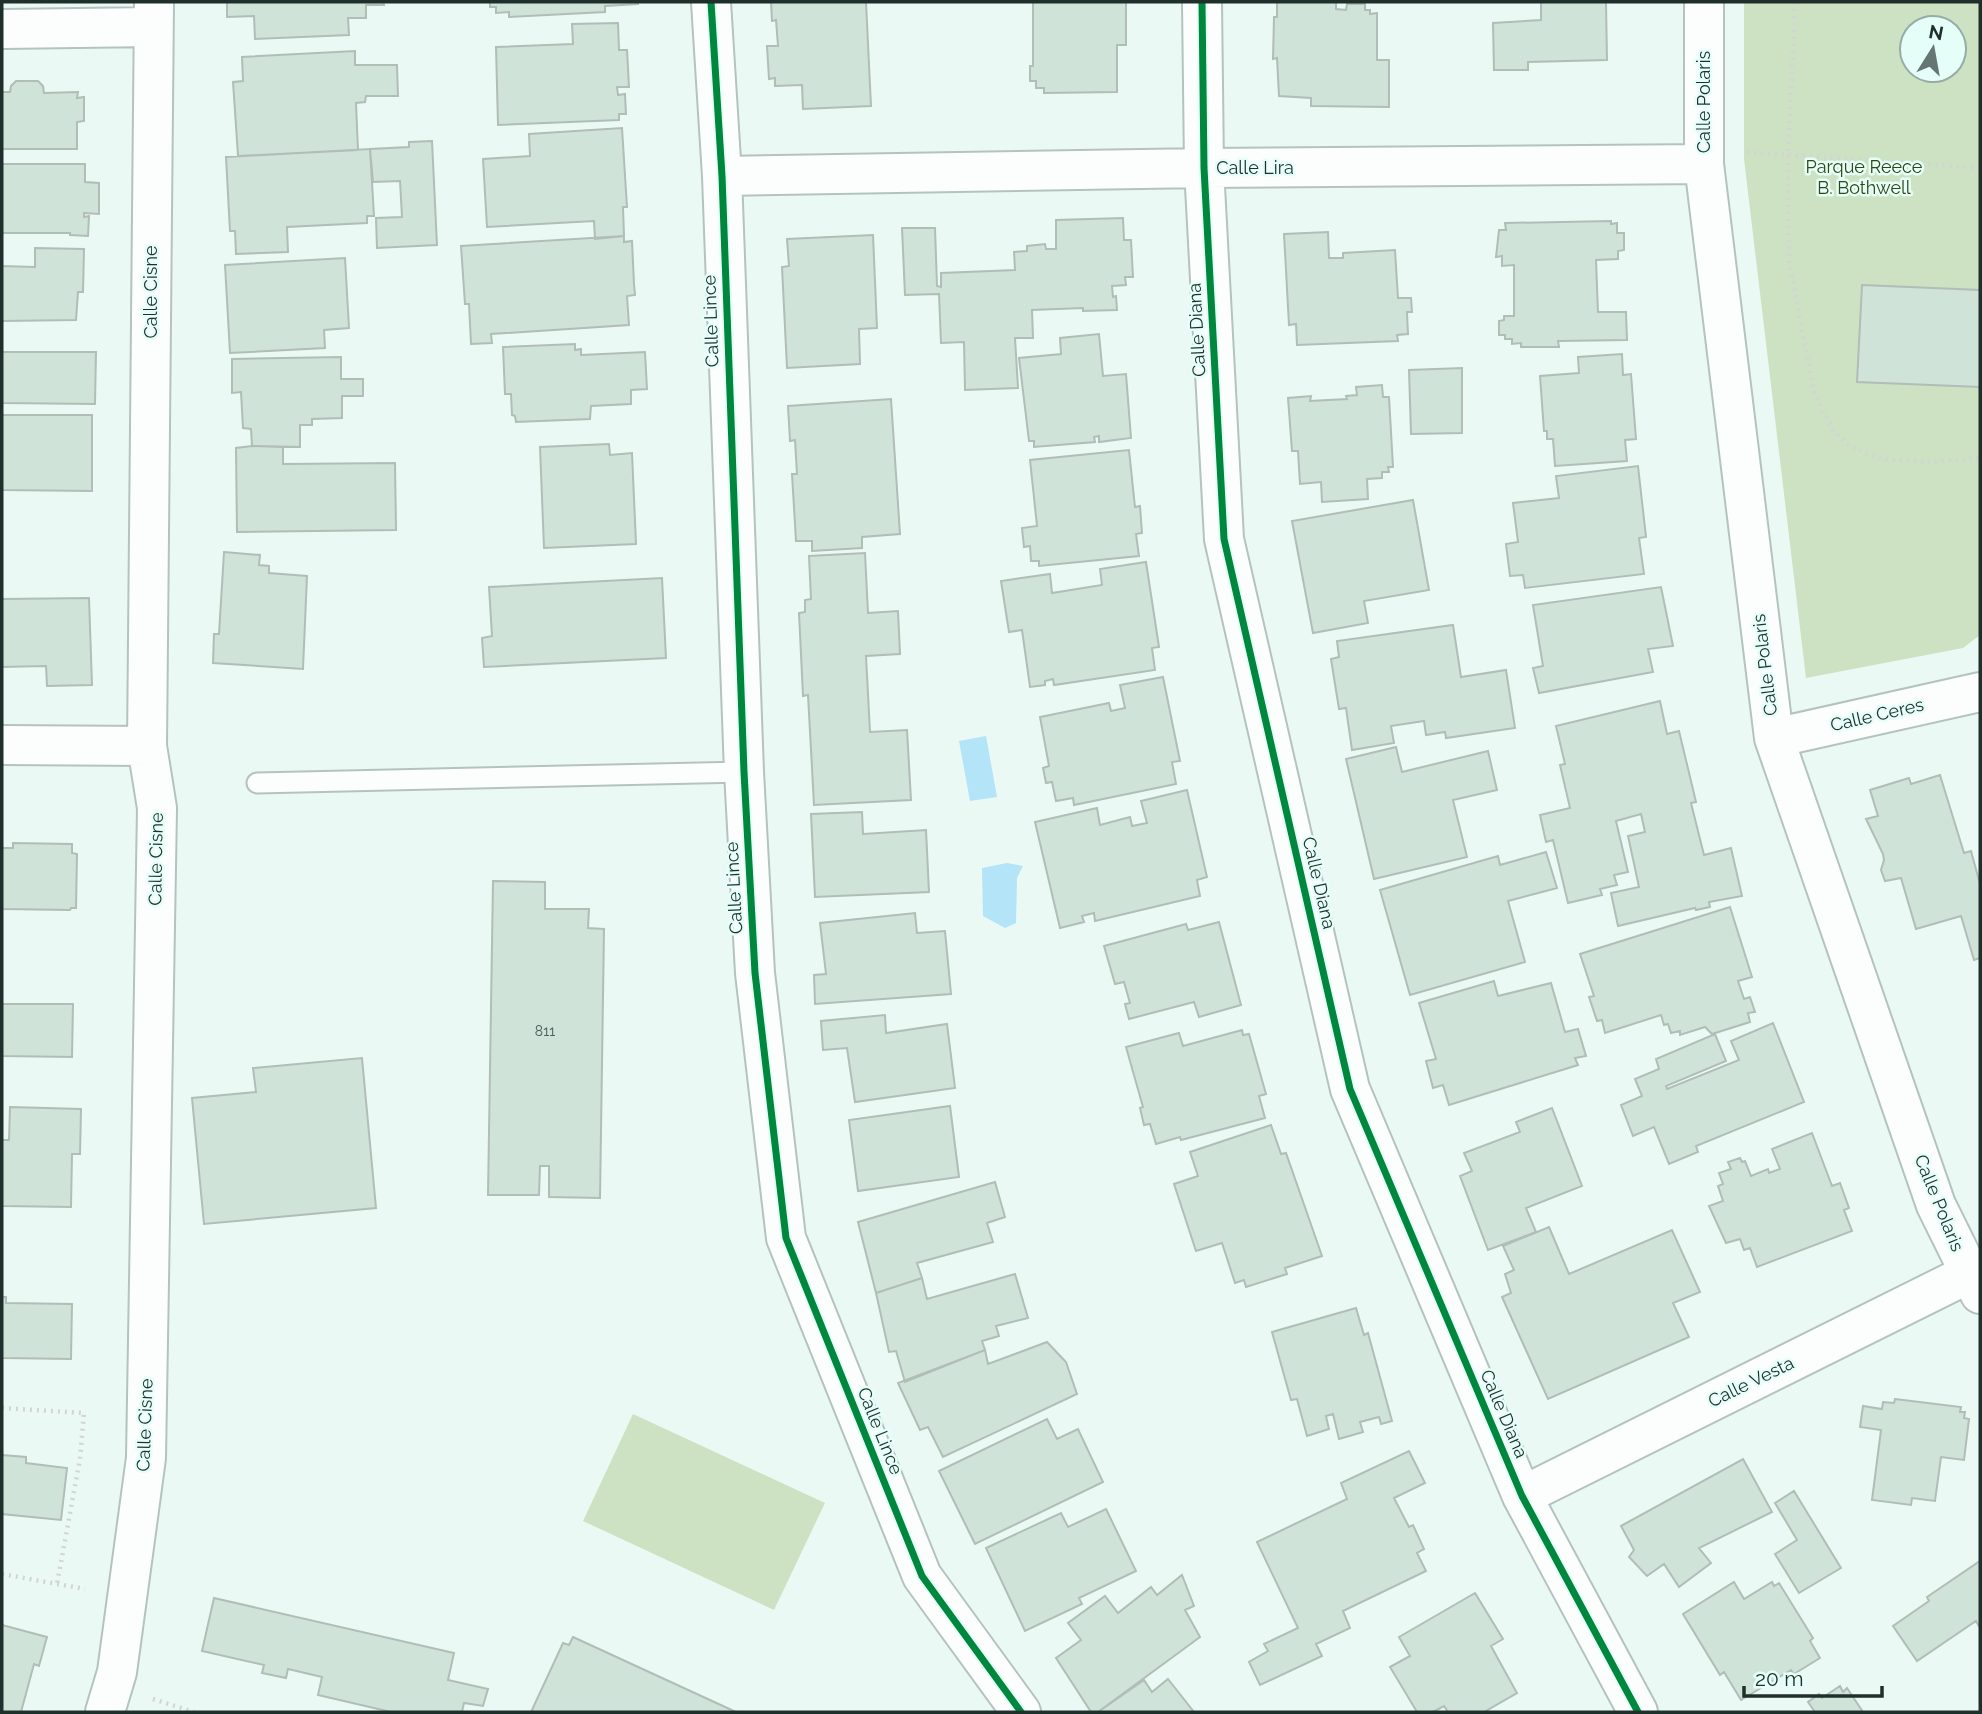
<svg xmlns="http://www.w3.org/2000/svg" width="1982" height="1714" font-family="Raleway,sans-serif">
<rect width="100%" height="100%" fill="#ebf9f5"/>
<path fill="#cde2c2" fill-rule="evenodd" d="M1744,2H1980V635L1963,648L1806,678L1744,159ZM1912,28H1954V70H1912Z
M633,1414L825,1503L774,1610L583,1521Z"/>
<path fill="#b3e4f8" d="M986,736L997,797L970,801L959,741Z
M1007,863L1023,866L1017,878L1016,923L1005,928L983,916L982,868Z"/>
<path fill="#cfe3d8" stroke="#b1bdb7" stroke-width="2" d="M227,2H383L384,5H366V18H348L349,35L255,39L254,16L227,17Z
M490,2H638V4L605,6V12L509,17V12L496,13V7H490Z
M771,2H866L871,106L803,109L802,85L775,86V78L769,79L767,46H778L776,20L772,21Z
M1033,2H1126V45H1117V92L1044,93V88H1036V81H1030V66H1033Z
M1277,2H1336V9L1346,10L1347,4H1365V10H1370V14L1377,13V60H1389V107L1311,106V98L1279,96L1277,58L1273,59L1274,17H1277Z
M1541,2H1606L1607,60L1528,62V70H1494L1493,23L1541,20Z
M618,23L619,50H627L629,87H617L618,95L625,94L626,114H619V120L498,125L496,47L573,44L572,24Z
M355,51V65H397L398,96H366L365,102L356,103L358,150L238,156L233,82L243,81L242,57Z
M16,81H38L43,86L44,93L78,92L77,98L84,97V121L77,122V149H2V92H10L11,86Z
M622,128L627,207H623L624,236L595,239L594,221L487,227L483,159L530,156L529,134Z
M432,141L437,245L377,248L376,218L402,217L400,181L373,182L370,149L409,147V142Z
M370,149L374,216H367V223L287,227L288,252L236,254L235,231H230L226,157Z
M2,164H85V182L99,183V214L84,213V217L89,216L88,236L70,235V233H2Z
M1123,218L1124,240H1131L1133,277H1125L1126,285L1112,286L1113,297L1116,296L1117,310L1083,311V308L1032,310L1033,338H1015L1018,388L965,390L964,342L941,343L939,294L905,295L902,228H935L937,286L941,287V273L1015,270L1014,252L1027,251V246L1045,244L1046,249H1056V220Z
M1611,221V224L1617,223V233H1624V250L1618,251V259L1596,260L1598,312H1626L1627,340L1558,341L1559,347H1521V343L1512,344V339H1505V335H1499V321L1504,320V316H1514V265L1502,266V256L1496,257L1499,230H1506L1505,223Z
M1328,232L1329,258H1343V253L1395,250L1398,298H1411L1412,312H1407L1408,334L1397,335L1398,341L1297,345L1296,324L1289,325L1284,234Z
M873,235L877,328L859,329L860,364L787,368L782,267L789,266L787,239Z
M624,236V242L632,241L634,284L635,295L627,296L629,325L491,334L492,343L471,344L469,304H465L461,246Z
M35,248L84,249L83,292H78L76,320L2,321V266L35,267Z
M345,258L349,328L324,330L325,348L230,353L225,265Z
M1862,285L1980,290V387L1857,382Z
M1099,334L1103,376L1126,374L1131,438L1099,442V436L1094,437L1095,442L1034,447V441H1029L1019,358L1061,354L1060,338Z
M575,344V350L581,349V355L645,352L647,389L631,390V404L591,406L590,419L516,422L515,416L512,415L511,394H505L503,347Z
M2,352H96L95,404L2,403Z
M1622,354L1623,375L1631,374L1636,439L1625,440L1627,461L1555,466L1553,439H1547V431H1544L1540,376L1579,373L1578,357Z
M341,357V379H363V396H342V418L312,419V425H300V447L252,446L251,429L243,428L241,392L232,393V359Z
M1462,368V433L1411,434L1409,370Z
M1382,385L1383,397H1389L1393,467H1388L1389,472H1382V478L1367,479L1368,499L1322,502L1321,482L1300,484L1298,451H1292L1288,398L1311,396L1310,401L1347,399L1346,396L1357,395L1356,387Z
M891,399L900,534L862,537V548L812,551V541H796L792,474H797L795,440L790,441L788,406Z
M2,415H92V491L2,490Z
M609,444L610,455L632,453L636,544L544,548L540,447Z
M252,446L283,447V464L395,463L396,530L237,532L236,448Z
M1129,450L1135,507L1140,506L1142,533L1136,534L1139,556L1039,566V561H1031L1030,546L1024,547L1022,528L1037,526L1030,460Z
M1638,466L1646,537L1639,538L1644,574L1525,588L1523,575L1510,576L1506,544L1518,542L1513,503L1559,498L1556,476Z
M1413,500L1429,590L1364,601L1368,623L1313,633L1292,521Z
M224,552L260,555L259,565L269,566V573L307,576L303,669L213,663L214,634H219Z
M865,553L868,613L898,611L900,654L866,656L870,732L907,730L911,800L814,805L808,695L803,696L799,613L805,612V600L811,599L809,556Z
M1146,562L1159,647L1152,648L1155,670L1054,685L1053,679L1045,681V685L1030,687L1022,630L1009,632L1001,581L1050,574L1052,593L1102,585L1100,569Z
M662,578L666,658L484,667L482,638L492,636L489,587Z
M1661,587L1673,646L1648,649L1653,672L1539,693L1533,668L1543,666L1533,605Z
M89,598L92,685L47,686L46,666L2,667V599Z
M1453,625L1461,677L1506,670L1515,728L1446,738L1445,732L1426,735L1424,721L1391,726L1394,743L1352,750L1346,708L1339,709L1331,659L1339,657L1337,641Z
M1163,677L1180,761L1172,762L1176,784L1074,805L1073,798L1056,801L1052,782L1046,783L1043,768L1049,766L1040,717L1109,703L1111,711L1125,708L1120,685Z
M1660,701L1667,734L1679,731L1696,802L1691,803L1704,855L1731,848L1742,896L1709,902L1710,907L1696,910L1695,908L1618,926L1611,893L1639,887L1628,836L1645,832L1641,814L1616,821L1628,872L1614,875L1617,885L1600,889L1602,895L1568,903L1553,840L1546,842L1540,815L1570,808L1560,765L1565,764L1556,726Z
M1396,747L1402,772L1488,751L1497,790L1453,800L1467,857L1374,879L1346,759Z
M1940,775L1964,853L1971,851L1980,884V958L1974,960L1961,916L1916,929L1901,878L1885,881L1881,870L1884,860L1883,854L1866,819L1878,816L1870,790L1909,778L1911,784Z
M1187,790L1207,877L1197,880L1200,896L1095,921L1094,913L1082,916L1084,922L1060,928L1035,822L1097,808L1100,825L1130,817L1132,826L1147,823L1141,801Z
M862,812L863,834L926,830L929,892L815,897L811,814Z
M13,843L72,844V853L77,854L76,908H71L70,910L2,909V848H13Z
M1546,852L1557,888L1508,901L1525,962L1410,995L1380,890L1498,856L1500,865Z
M493,881L545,882V909H589L588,928L604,929L600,1198L549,1197V1166H540L539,1195H488Z
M1730,907L1752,977L1738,981L1744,999L1750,997L1755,1012L1748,1013L1750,1022L1712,1034L1705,1027L1680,1035V1031L1671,1033L1668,1024L1664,1025L1661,1015L1605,1033L1602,1020L1597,1021L1589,997L1594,996L1580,954Z
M915,913L917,933L945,931L951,994L815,1004L814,975L826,974L820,923Z
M1219,922L1241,1005L1199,1017L1194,1002L1129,1019L1125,1004L1130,1003L1124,982L1115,984L1104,946L1186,924L1188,930Z
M1494,981L1498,996L1551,983L1565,1032L1578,1029L1586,1056L1575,1058L1578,1065L1449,1105L1443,1085L1433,1088L1426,1061L1436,1059L1419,1003Z
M2,1004H73L72,1057L2,1056Z
M885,1015L886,1033L947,1024L955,1088L855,1102L847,1048L823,1050L821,1021Z
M1773,1023L1804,1102L1696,1146L1698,1152L1669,1164L1654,1127L1633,1136L1621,1105L1642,1096L1635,1079L1659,1069L1656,1059L1715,1034L1726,1061L1666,1086L1667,1089L1739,1060L1731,1041Z
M1242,1030L1243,1035L1249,1034L1266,1094L1259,1096L1265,1118L1181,1140L1180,1137L1156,1144L1150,1124L1144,1125L1140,1108L1143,1107L1126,1047L1179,1033L1183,1046Z
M362,1058L376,1208L204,1224L192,1098L256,1092L253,1068Z
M950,1106L959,1177L858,1191L849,1120Z
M10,1107L81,1109L80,1154H72L71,1207L2,1206V1140H9Z
M1552,1108L1582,1186L1526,1208L1536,1232L1488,1250L1460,1176L1472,1171L1464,1153L1520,1132L1516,1122Z
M1271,1125L1281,1154L1286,1153L1322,1256L1285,1268L1287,1274L1246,1287L1244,1280L1235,1283L1222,1243L1196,1251L1174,1184L1198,1176L1190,1152Z
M1812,1133L1832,1186L1840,1183L1849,1208L1844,1210L1852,1231L1757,1267L1750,1248L1744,1250L1740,1239L1726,1243L1709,1206L1723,1201L1718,1186L1723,1184L1719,1173L1731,1169L1728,1162L1740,1158L1742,1162L1745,1161L1751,1176L1768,1169L1769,1173L1780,1169L1772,1149Z
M995,1182L1005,1217L987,1223L993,1242L917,1263L922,1278L876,1293L858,1222Z
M1549,1227L1569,1274L1672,1230L1700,1292L1673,1303L1689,1337L1548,1399L1502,1297L1511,1293L1505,1274L1514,1270L1503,1246Z
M1015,1274L1028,1318L996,1326L999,1336L982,1341L985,1350L905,1382L896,1351L889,1352L876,1293L922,1278L927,1299Z
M2,1297H6V1303L72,1304L71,1359L2,1358Z
M1356,1308L1364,1335L1368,1333L1392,1421L1381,1424L1379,1417L1360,1422L1363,1432L1339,1439L1333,1414L1326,1416L1329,1429L1307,1436L1297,1399L1291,1400L1272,1332Z
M1047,1342L1066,1362L1077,1394L943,1457L928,1427L920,1430L898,1383L985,1350L988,1364Z
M1895,1399L1961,1407L1960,1412H1965L1964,1418L1969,1419L1964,1460L1941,1457L1935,1501L1912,1498L1911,1505L1872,1500L1881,1430L1860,1427L1863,1406L1882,1409L1883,1402L1894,1403Z
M1047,1419L1057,1439L1078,1429L1103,1482L975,1544L939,1471Z
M1409,1451L1425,1483L1394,1498L1409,1527L1413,1525L1424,1549L1417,1553L1426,1571L1343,1611L1350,1628L1316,1644L1322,1656L1260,1685L1249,1662L1268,1651L1264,1644L1298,1628L1257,1542L1347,1499L1341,1483Z
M2,1455L26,1457V1463L67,1468L61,1520L2,1514Z
M1743,1459L1772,1512L1699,1548L1711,1563L1679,1587L1664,1564L1647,1576L1629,1557L1634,1550L1621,1526Z
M1794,1491L1841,1568L1799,1593L1775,1554L1797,1540L1775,1503Z
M1106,1509L1136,1571L1079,1598L1082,1604L1025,1631L986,1548L1061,1513L1068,1527Z
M1980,1561V1628L1976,1621L1917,1661L1893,1626L1929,1601L1927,1597Z
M1182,1575L1194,1606L1185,1610L1200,1637L1098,1712H1091L1056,1658L1081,1640L1068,1623L1105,1596L1118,1613L1151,1587L1157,1595Z
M1734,1582L1744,1599L1772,1582L1774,1586L1779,1583L1813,1638L1810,1641L1820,1658L1794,1674L1791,1670L1741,1700L1724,1672L1720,1675L1683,1614Z
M1475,1593L1503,1639L1491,1646L1517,1693L1484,1712H1448L1444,1706L1433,1712H1417L1390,1667L1410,1656L1399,1637Z
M214,1598L454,1653L448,1680L488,1689L483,1706L464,1703L462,1712H391L318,1695L322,1677L288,1669L286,1678L262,1673L264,1665L202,1651Z
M2,1625L47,1637L39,1666L34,1664L21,1712H2Z
M573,1637L736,1712H531L563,1643L569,1645Z
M1168,1679L1194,1712H1098L1144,1680L1152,1692Z
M1840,1686L1843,1692L1847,1688L1863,1712H1815L1808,1702L1819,1694L1822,1698Z"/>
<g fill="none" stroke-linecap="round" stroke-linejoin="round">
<defs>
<path id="service" d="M257,783L744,772"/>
<path id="minor" d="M711,2L722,176L744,772L755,973L786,1238L922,1576L1021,1712
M1202,2L1204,168L1224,539L1350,1089L1522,1496L1638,1712
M1704,2V164L1774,738L1936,1205L1980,1294
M2,29L153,27
M722,176L1204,168L1704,164
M1774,738L1980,692
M2,745L147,746
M1522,1496L1980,1268
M105,1712L117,1672L146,1458L157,808L147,746L154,2"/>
</defs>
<use href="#service" stroke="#b4c3bf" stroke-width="23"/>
<use href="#minor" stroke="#b4c3bf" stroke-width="42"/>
<path stroke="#d1d5d4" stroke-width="4.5" stroke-dasharray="2 5" stroke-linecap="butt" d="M1795,2L1788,155L1789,261L1814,392L1833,430L1850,447L1882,459L1930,462L1980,458
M1747,152L1980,168
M2,1408L84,1413L80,1459L57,1584
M2,1574L85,1589
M153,1699L194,1712"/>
<use href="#service" stroke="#fcfefe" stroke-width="19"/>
<use href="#minor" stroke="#fcfefe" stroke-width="38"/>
<defs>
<path id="cycleway" d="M711,2L722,176L744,772L755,973L786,1238L922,1576L1021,1712
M1202,2L1204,168L1224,539L1350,1089L1522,1496L1638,1712"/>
</defs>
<use href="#cycleway" stroke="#e5fff8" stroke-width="11"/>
<use href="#cycleway" stroke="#00873e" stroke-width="7"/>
</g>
<g text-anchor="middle" stroke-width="5" stroke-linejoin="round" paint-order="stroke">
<g font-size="14" fill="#4b5d57">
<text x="545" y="1036">811</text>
</g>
<g font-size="18" fill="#1f302c" stroke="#e5fff8">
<text transform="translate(1704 102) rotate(-90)" y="6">Calle Polaris</text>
<text x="1255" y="174">Calle Lira</text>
<text transform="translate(151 292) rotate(-90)" y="6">Calle Cisne</text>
<text transform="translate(711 321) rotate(-92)" y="6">Calle Lince</text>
<text transform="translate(1197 330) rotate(-93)" y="6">Calle Diana</text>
<text transform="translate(1765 665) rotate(-97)" y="6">Calle Polaris</text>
<text transform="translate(1877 715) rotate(-13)" y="6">Calle Ceres</text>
<text transform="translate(156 859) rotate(-89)" y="6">Calle Cisne</text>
<text transform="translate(1319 883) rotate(77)" y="6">Calle Diana</text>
<text transform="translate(734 888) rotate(-93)" y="6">Calle Lince</text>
<text transform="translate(1939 1203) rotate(68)" y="6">Calle Polaris</text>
<text transform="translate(1751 1382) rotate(-26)" y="6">Calle Vesta</text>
<text transform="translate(1504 1414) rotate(67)" y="6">Calle Diana</text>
<text transform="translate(145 1425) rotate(-88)" y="6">Calle Cisne</text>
<text transform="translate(880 1431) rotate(68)" y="6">Calle Lince</text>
</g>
<g font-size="18" fill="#324615" stroke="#e5fff8">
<text x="1864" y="173">Parque Reece<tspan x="1864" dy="21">B. Bothwell</tspan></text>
</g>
</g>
<rect width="1982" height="1714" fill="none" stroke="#1f302c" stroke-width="7"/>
<g transform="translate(1933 49) rotate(11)"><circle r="33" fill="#e5fff8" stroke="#96aca6" stroke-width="2"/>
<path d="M0-5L12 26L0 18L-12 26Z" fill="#667672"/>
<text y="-10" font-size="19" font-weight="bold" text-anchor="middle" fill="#1f302c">N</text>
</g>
<path d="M1744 1686v10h138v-10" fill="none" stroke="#1f302c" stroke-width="3.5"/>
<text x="1755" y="1686" font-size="21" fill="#1f302c" stroke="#e5fff8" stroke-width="5" paint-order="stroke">20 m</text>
</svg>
